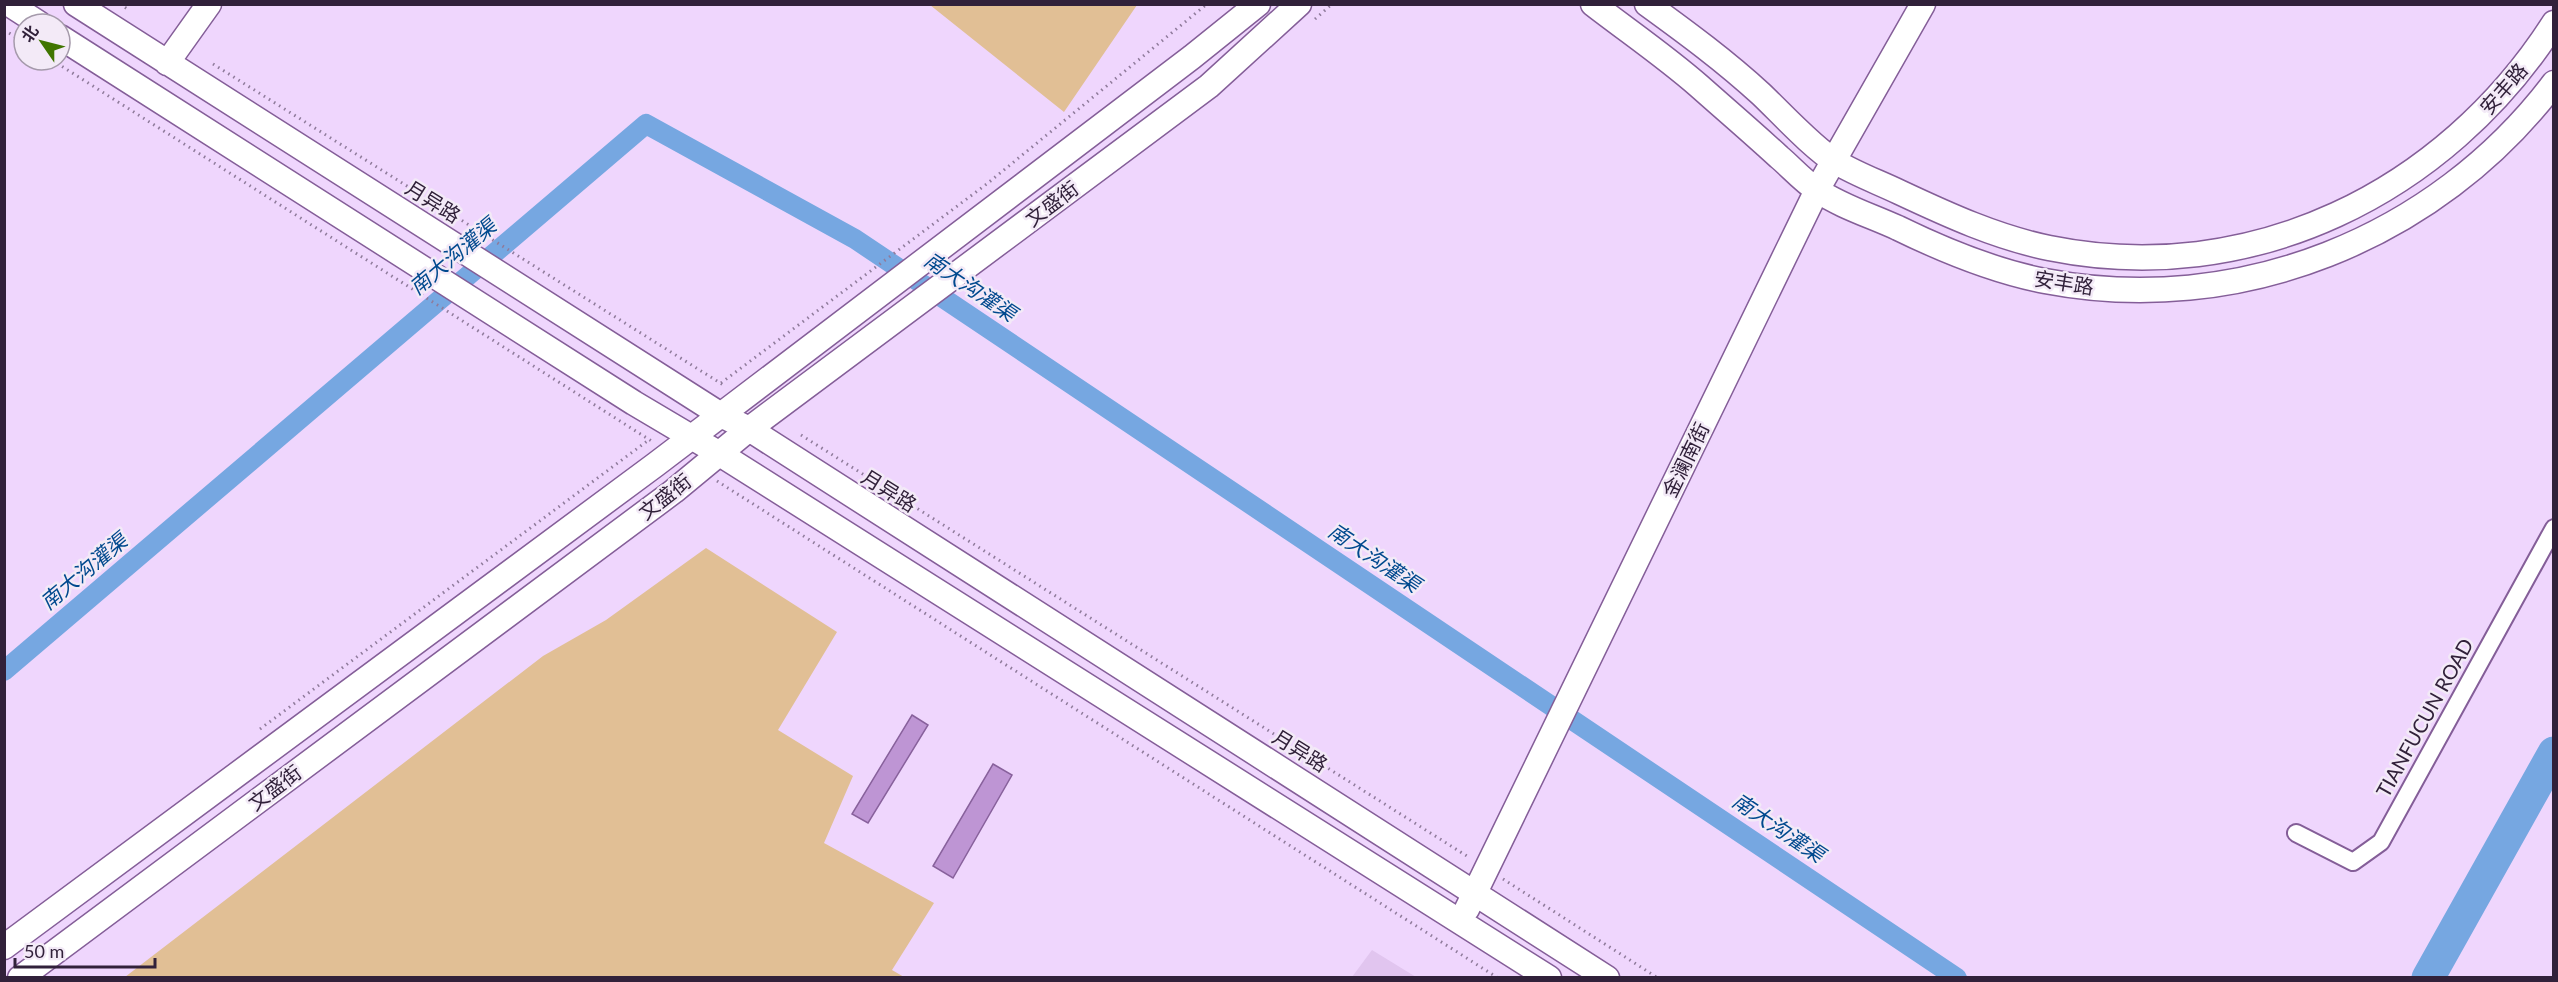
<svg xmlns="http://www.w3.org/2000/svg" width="2558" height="982" font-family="Lato,'Noto Sans SC',sans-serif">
<rect width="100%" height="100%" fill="#efd6fd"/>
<path fill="#e1c5ef" d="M1372,950L1416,977H1352Z"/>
<path fill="#e1bf95" d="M930,5H1137L1064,112Z
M706,548L837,632L778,730L853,776L824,843L934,903L892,970L904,977H125L543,656L606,620Z"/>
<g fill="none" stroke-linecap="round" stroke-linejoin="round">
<path stroke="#76a7e1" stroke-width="20" d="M4,671L646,124L855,239L1957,978"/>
<path stroke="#76a7e1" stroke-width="33" d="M2428,978L2554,753"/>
</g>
<path fill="#be95d4" stroke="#88619c" stroke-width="1.5" d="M912,715L928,725L868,823L852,814Z
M993,764L1012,775L953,878L933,866Z"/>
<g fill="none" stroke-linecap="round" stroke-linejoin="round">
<defs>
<path id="street" d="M2296,833L2353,862L2381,842L2554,528"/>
<path id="secondary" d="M9,4L40,24
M76,4L721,415L749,429L1607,978
M1593,4C1628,31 1666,57 1699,86C1726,110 1753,133 1779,157C1791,167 1803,181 1817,190C1840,206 1872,216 1898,228C1945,251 1993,271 2045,281C2238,318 2436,239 2554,83
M1647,4C1687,33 1725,61 1761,94C1781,113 1814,149 1836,162C1856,174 1878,182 1899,192C1948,215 1996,237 2049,248C2251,289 2445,193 2554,23
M60,37L634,403L720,454L1549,978
M167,63L209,4
M1467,909L1817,190L1923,4
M4,947L655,465L1192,57L1258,4
M20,978L674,491L749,429L1209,86L1299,4"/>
</defs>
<use href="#street" stroke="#845e98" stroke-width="20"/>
<use href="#secondary" stroke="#845e98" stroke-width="27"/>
<path stroke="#8f7b9b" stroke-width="3" stroke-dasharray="1.5 4.5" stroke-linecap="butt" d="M120,4L129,10
M1315,19L1332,4
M4,30L24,42
M52,60L653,442
M213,64L725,386
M721,383L988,183L1207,4
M801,435L1470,858
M717,481L1498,978
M260,729L650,439
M1503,879L1658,978"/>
<use href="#street" stroke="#fff" stroke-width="16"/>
<use href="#secondary" stroke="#fff" stroke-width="24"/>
</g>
<g text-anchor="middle" stroke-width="5" stroke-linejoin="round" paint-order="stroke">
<g font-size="20" fill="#31213a" stroke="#f3eaf7">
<text transform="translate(2504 89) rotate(-49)" y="7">安丰路</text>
<text transform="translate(433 202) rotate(32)" y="7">月异路</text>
<text transform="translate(1052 204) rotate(-37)" y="7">文盛街</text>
<text transform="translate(2064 283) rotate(9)" y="7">安丰路</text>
<text transform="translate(1686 460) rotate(-64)" y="7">金澜南街</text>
<text transform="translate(889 491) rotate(32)" y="7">月异路</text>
<text transform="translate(665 497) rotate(-38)" y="7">文盛街</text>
<text transform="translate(2425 718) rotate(-61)" y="7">TIANFUCUN ROAD</text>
<text transform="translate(1300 751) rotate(32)" y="7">月异路</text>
<text transform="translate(275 788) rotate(-37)" y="7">文盛街</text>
</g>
<g font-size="21" font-style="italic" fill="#00498e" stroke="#f3eaf7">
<text transform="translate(453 257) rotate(-40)" y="7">南大沟灌渠</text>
<text transform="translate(970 287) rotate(34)" y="7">南大沟灌渠</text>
<text transform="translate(1374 558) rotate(34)" y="7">南大沟灌渠</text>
<text transform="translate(84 572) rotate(-40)" y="7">南大沟灌渠</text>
<text transform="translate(1778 828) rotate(34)" y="7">南大沟灌渠</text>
</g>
</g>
<rect width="2558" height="982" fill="none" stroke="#31213a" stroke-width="12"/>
<g transform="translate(42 42) rotate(305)"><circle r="28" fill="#f3eaf7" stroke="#a59aab" stroke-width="1.5"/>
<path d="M0-4.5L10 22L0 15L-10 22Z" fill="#407500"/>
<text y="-9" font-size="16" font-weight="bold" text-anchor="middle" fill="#31213a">北</text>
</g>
<path d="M15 958v9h140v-9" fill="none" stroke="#31213a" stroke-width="3"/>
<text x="24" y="958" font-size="18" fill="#31213a" stroke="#f3eaf7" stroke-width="4.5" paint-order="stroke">50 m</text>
</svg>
